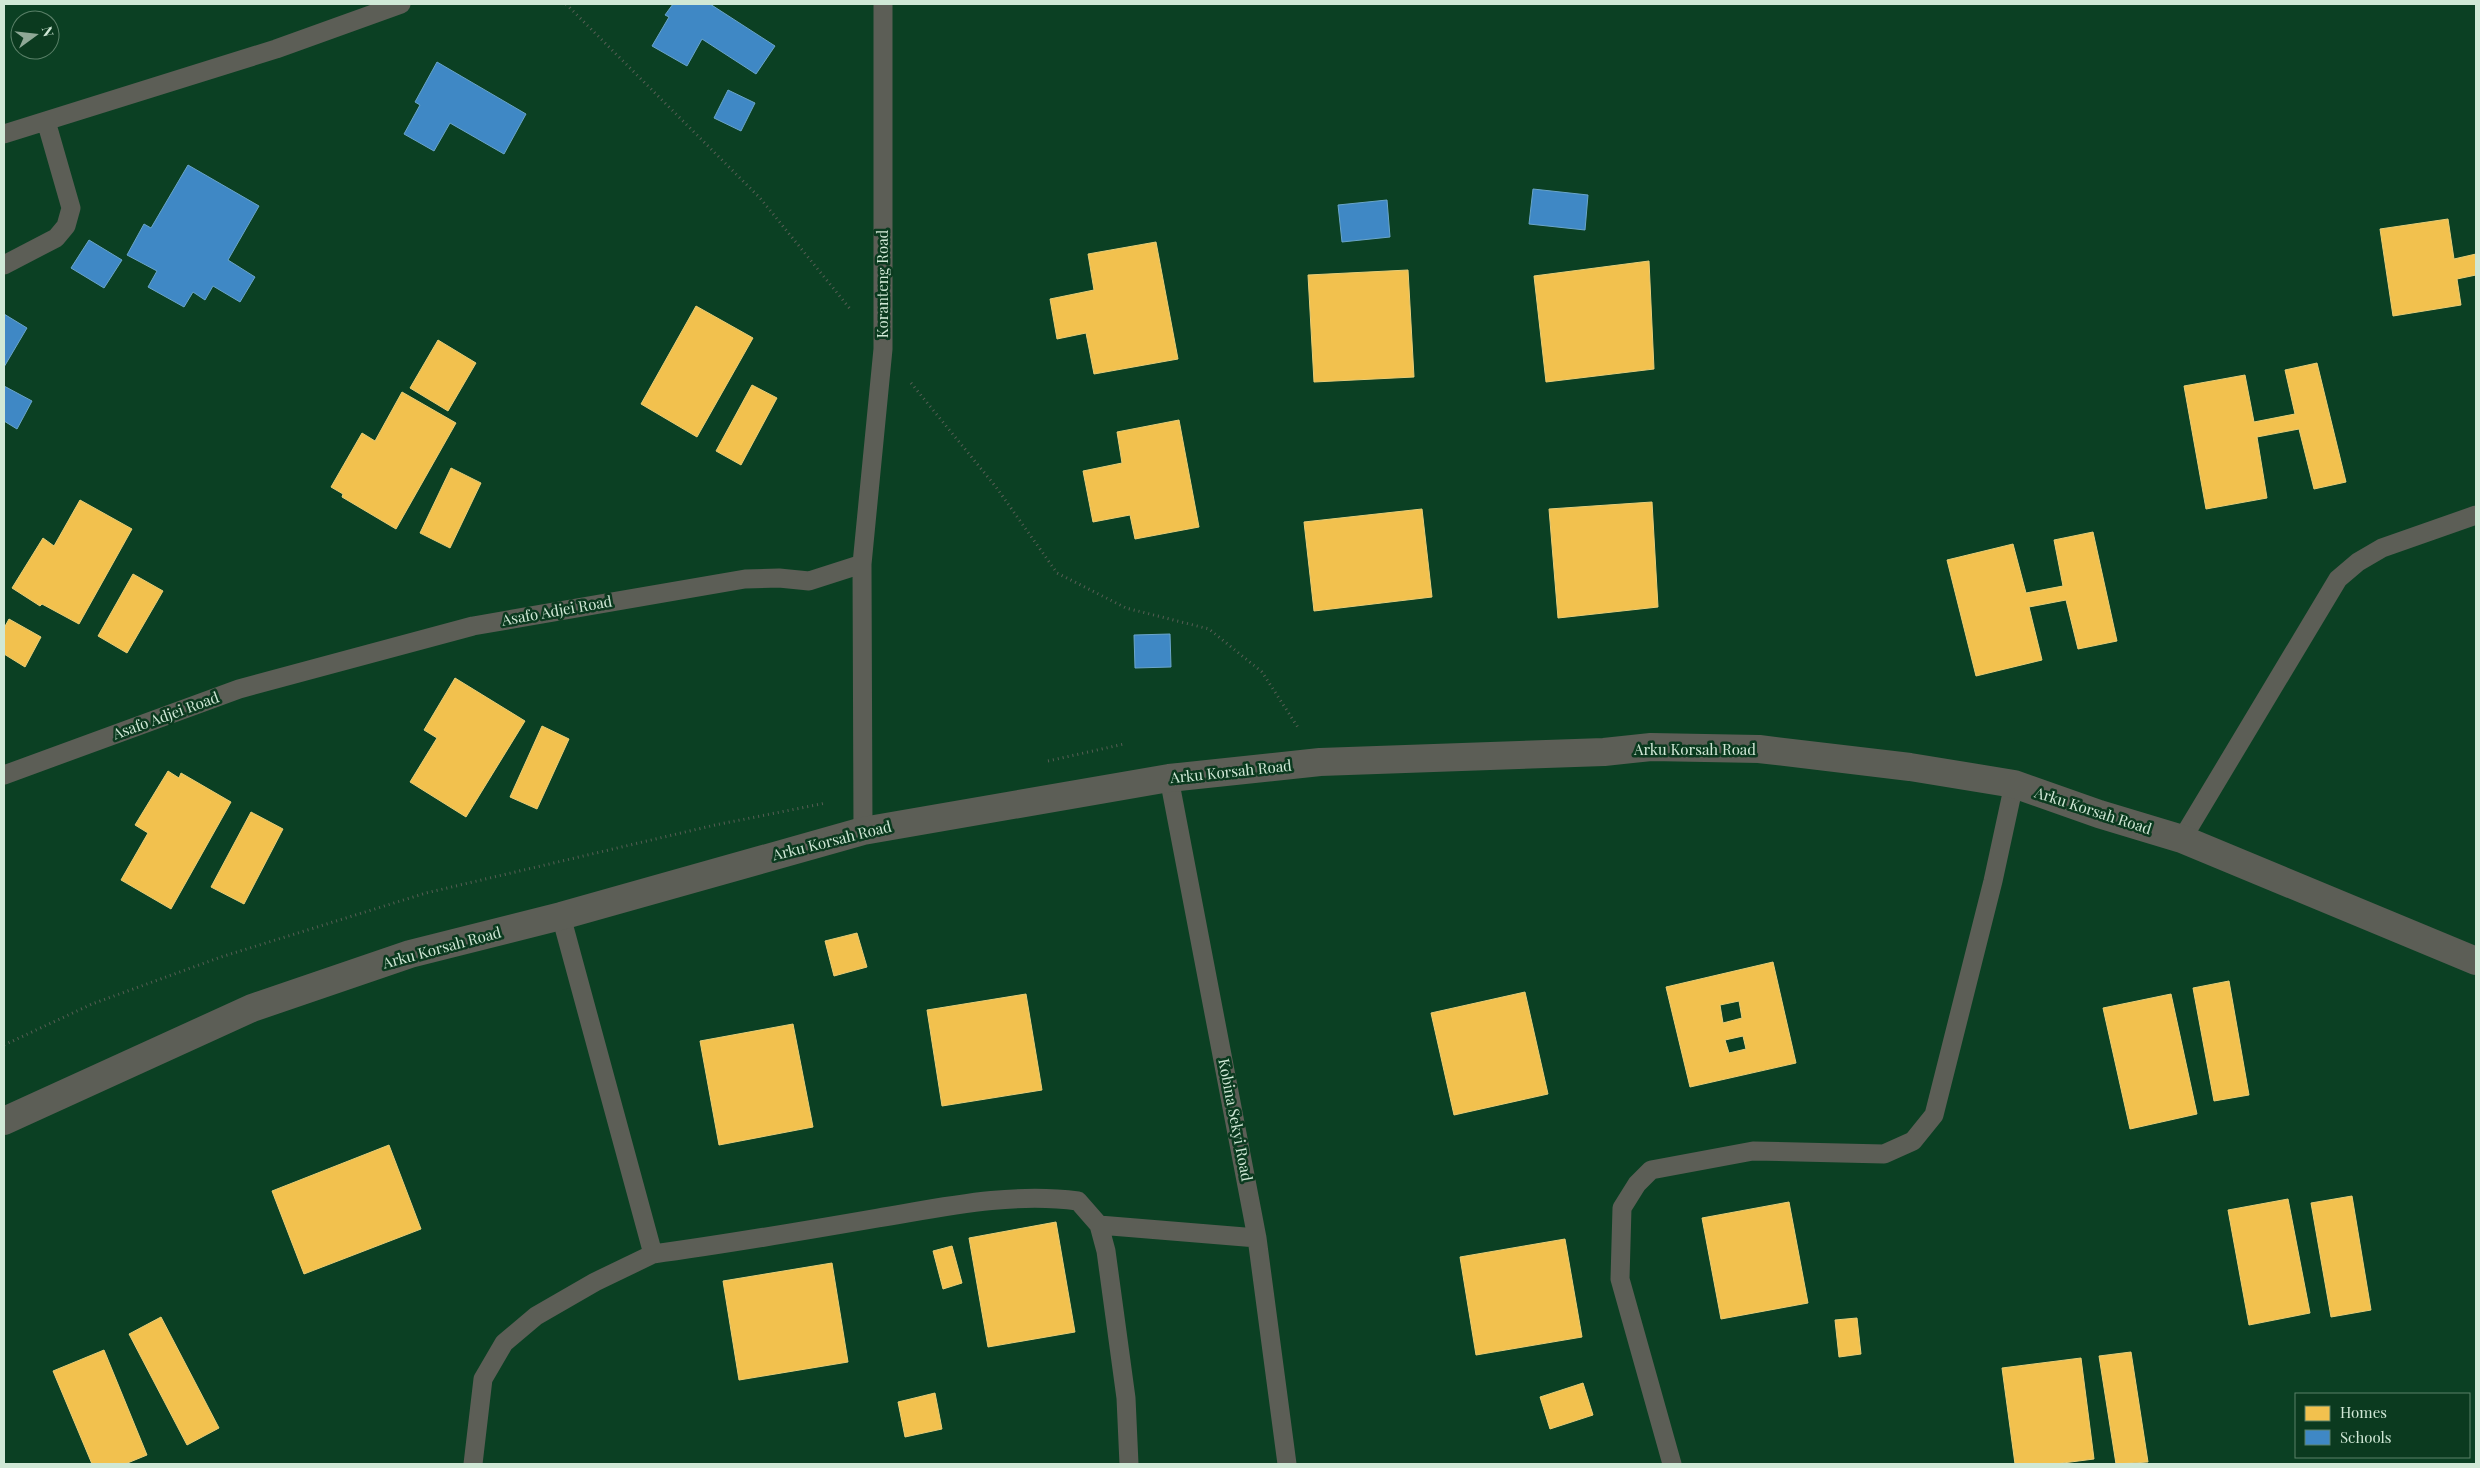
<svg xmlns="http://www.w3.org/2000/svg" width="2480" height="1468" font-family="'Playfair Display',serif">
<rect width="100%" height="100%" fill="#163020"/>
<path fill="#0b4023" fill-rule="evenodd" d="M4,4H2476V1464H4ZM20,20H50V50H20ZM2296,1394H2469V1457H2296Z"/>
<path fill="#f2c14e" stroke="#e8cd77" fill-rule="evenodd" d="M2448,219L2454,259L2476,254V275L2457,279L2461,305L2393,316L2380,229Z
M1156,242L1178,359L1094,374L1086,333L1057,339L1050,299L1094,290L1088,254Z
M1649,261L1654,369L1546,382L1534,276Z
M1408,270L1414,377L1314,382L1308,275Z
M696,306L753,338L697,437L641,404Z
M438,340L476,363L448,411L410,388Z
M2317,363L2346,482L2314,489L2299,429L2257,437L2267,498L2206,509L2184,386L2245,375L2254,422L2295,414L2285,370Z
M752,385L777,398L741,465L716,451Z
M402,392L456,423L396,529L342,497L343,494L331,487L362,433L375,441Z
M1179,420L1199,527L1135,539L1130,515L1093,522L1083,471L1122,463L1117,432Z
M451,468L481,483L450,548L420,533Z
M80,500L132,529L79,624L42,604L40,606L12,588L43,538L54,546Z
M1652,502L1658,607L1558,618L1549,509Z
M1422,509L1432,597L1314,611L1304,522Z
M2093,532L2117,641L2078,649L2066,600L2029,607L2042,660L1976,676L1947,560L2013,544L2026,593L2063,586L2054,540Z
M133,574L163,591L127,653L98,636Z
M9,619L41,637L25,667L4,654V628Z
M455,678L525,721L466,817L410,782L437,738L424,730Z
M542,726L569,739L537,809L510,797Z
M168,771L179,778L181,773L231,802L171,909L121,880L148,833L135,825Z
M251,812L283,829L244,904L211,887Z
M857,933L867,967L834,976L825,941Z
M1773,962L1796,1063L1690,1087L1666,987ZM1739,1001L1742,1018L1723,1023L1720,1005ZM1743,1036L1746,1049L1729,1053L1725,1040Z
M2229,981L2249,1095L2214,1101L2193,988Z
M1525,992L1548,1094L1454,1115L1431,1013Z
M1026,994L1042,1090L942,1106L927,1010Z
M2171,994L2197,1114L2130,1129L2103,1008Z
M793,1024L813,1127L719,1145L700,1041Z
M389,1145L421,1229L304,1274L272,1191Z
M2352,1196L2371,1310L2331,1317L2311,1203Z
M2288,1199L2310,1313L2249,1325L2228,1210Z
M1789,1202L1808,1303L1721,1319L1702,1218Z
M1056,1222L1075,1332L988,1347L969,1238Z
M1565,1239L1582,1337L1476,1355L1460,1257Z
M952,1246L962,1283L943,1289L933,1251Z
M832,1263L848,1362L739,1380L723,1281Z
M161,1317L219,1428L187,1445L129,1334Z
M1857,1318L1861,1354L1839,1357L1835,1320Z
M104,1350L147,1455L125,1464H92L53,1371Z
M2131,1352L2148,1462L2116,1464L2099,1356Z
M2081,1358L2094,1459L2055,1464H2015L2002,1368Z
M1583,1383L1593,1415L1550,1429L1540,1397Z
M935,1393L942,1429L905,1437L898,1402Z"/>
<path fill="#3f88c5" stroke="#6aa5ca" d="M673,4H710L775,46L756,74L702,39L687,66L652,46L669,17L665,15Z
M437,62L526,114L504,154L450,123L434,151L404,134L420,105L415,102Z
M728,90L755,103L741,131L714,118Z
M188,165L259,206L228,260L255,277L240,302L213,286L205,300L193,292L184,307L148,287L157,271L127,255L144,224L151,228Z
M1533,189L1588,195L1585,230L1529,224Z
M1387,200L1390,237L1342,242L1338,205Z
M89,240L122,260L104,288L71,268Z
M4,314L27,328L4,367Z
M4,386L32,401L17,429L4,421Z
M1170,634L1171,667L1135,668L1134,635Z"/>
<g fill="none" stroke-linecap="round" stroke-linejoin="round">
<path stroke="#575e55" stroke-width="3" stroke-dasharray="1 4" stroke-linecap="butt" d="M566,4L760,198L851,310
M911,383L996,487L1057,573L1126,608L1209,629L1262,672L1299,729
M1048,761L1124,744
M4,1045L92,1004L221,957L426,893L715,825L826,803"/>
<path stroke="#5c5e56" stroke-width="19" d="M4,134L276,49L401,4
M4,265L56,238L66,226L71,208L46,121
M862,564L883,349V4
M4,775L239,689L473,626L745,579L779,578L809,581L862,564L863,831
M1169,778L1257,1238L1287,1464
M2182,839L2338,579L2358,562L2382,548L2476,515
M561,916L653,1254C728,1244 803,1231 878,1218C944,1207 1011,1192 1078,1201L1099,1225L1106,1251L1126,1398L1129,1464
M1099,1225L1257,1238
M473,1464L483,1379L504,1343L536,1316L595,1282L653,1254
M1672,1464L1620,1279L1622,1208L1637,1184L1651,1170L1753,1151L1884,1154L1913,1141L1934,1115L1993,881L2014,784"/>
<path stroke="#5c5e56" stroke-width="28" d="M4,1121L252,1008L410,954L561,916L863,831L1169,778L1320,762L1604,752L1651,747L1759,749L1910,767L2014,784L2099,814L2182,839L2476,961"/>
</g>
<g text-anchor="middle" stroke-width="5" stroke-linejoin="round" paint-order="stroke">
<g font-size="15" fill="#d0e8d6" stroke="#0b3a1f">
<text transform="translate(883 284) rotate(-90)" y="5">Koranteng Road</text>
<text transform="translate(557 611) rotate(-10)" y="5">Asafo Adjei Road</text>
<text transform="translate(166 716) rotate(-20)" y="5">Asafo Adjei Road</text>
<text x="1695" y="755">Arku Korsah Road</text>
<text transform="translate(1231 772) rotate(-6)" y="5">Arku Korsah Road</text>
<text transform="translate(2093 811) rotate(18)" y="5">Arku Korsah Road</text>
<text transform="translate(832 841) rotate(-14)" y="5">Arku Korsah Road</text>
<text transform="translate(442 948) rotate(-15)" y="5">Arku Korsah Road</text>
<text transform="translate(1235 1120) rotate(79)" y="5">Kobina Sekyi Road</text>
</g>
</g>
<rect width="2480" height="1468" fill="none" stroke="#d0e8d6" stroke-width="10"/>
<rect x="2295" y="1393" width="175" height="65" fill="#0b3a1f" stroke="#5a8068"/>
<rect x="2305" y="1406" width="25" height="15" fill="#f2c14e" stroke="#5a8068"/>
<text x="2340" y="1418" font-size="15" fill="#d0e8d6">Homes</text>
<rect x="2305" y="1430" width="25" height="15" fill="#3f88c5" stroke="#5a8068"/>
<text x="2340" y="1443" font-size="15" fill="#d0e8d6">Schools</text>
<g transform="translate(35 35) rotate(75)"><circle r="24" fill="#0b3a1f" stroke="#5a8068"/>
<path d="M0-4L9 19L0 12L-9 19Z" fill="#8fa896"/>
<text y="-8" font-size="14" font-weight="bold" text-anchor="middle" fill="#d0e8d6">N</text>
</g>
</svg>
